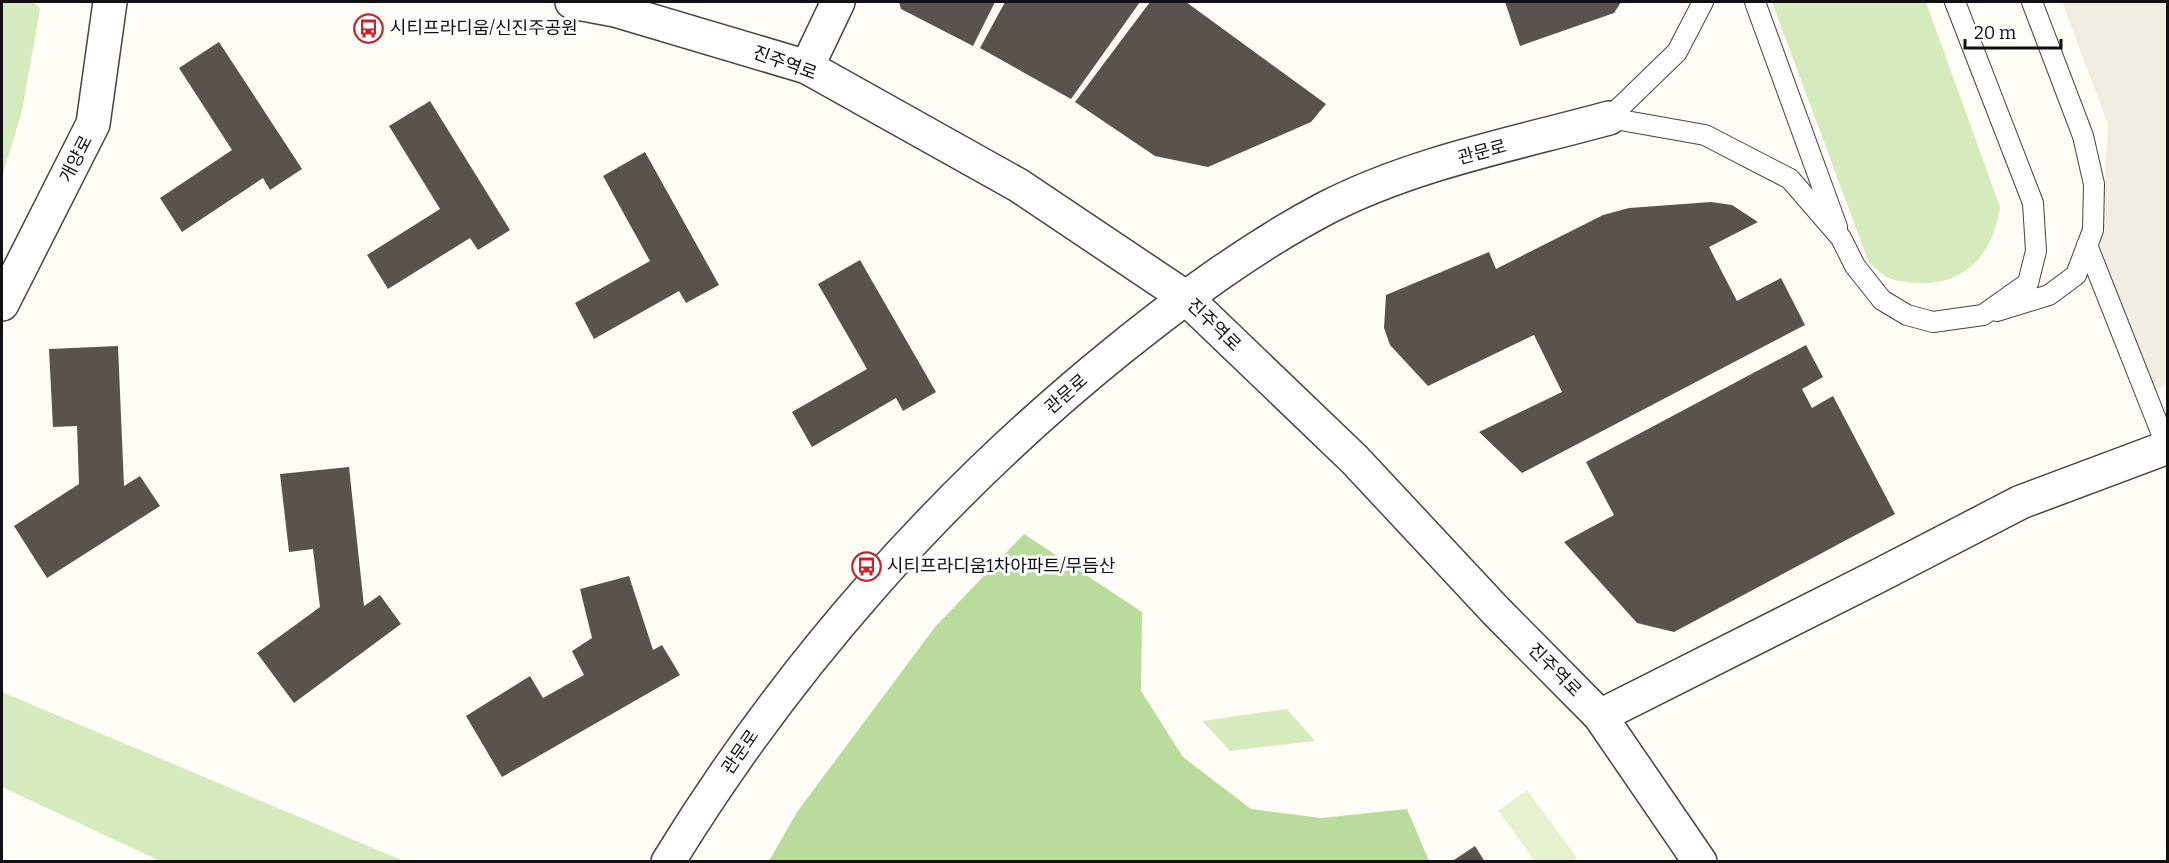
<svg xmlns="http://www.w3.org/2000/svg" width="2169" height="863" font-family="Bitter,'Noto Sans KR',serif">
<rect width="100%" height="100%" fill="#fffdf5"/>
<path fill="#d5ebbd" d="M2,2H34L40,9L22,111L2,177Z
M1772,2H1926L2000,207C1993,255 1964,287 1914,283C1906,282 1895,281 1887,277C1881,274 1875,267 1869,263Z
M2,692L404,861H160L2,787Z
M1287,709L1315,741L1230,751L1202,721Z"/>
<path fill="#b9dc9c" d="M1024,534L1142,612L1141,691L1183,757L1251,809L1321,818L1407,809L1429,861H769L797,812L935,627Z"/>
<path fill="#e6f2cf" d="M1527,790L1577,858L1572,861H1535L1498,811Z"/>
<path fill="#f1ede2" d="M2062,2H2167L2168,384L2152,390L2100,247L2108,125Z"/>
<path fill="#5a524d" d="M899,2H995L973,46L901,9Z
M1005,2H1140L1071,99L980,48Z
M1150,2H1186L1326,104L1311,122L1208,167L1155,156L1075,102Z
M1505,2H1621L1614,13L1520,46Z
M219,42L302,169L270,190L263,178L182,232L160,198L232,150L179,68Z
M430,101L510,230L478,250L470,238L388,289L367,255L440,209L389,126Z
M645,152L719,285L686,303L679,291L594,339L575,303L650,261L603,176Z
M1711,202L1732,205L1758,222L1709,247L1737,301L1781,278L1805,325L1522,473L1479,432L1562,392L1534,335L1428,386L1390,345L1384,328L1386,295L1489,252L1496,269L1603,215L1629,208Z
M860,260L936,392L903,411L896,398L812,447L792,412L867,369L818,284Z
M1806,345L1823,377L1802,389L1812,408L1833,396L1895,514L1674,632L1637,623L1564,542L1614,515L1586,462Z
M118,346L124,486L140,476L160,506L47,578L14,526L79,484L77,426L53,427L49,349Z
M349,467L364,606L380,595L401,624L294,703L257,653L320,607L313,549L289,552L280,474Z
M629,576L653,650L662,645L680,675L502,777L466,716L530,676L543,698L584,675L572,651L592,638L580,589Z
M1475,846L1485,862H1451Z"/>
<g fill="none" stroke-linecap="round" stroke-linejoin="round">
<defs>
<path id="service" d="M1703,2L1677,52L1609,118L1705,135L1790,179L1841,238L1855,266L1882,300L1907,315L1933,322L1983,315L2028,283L2036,251L2033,203L1955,2
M1755,2L1837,227
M2087,245L2167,447
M1997,311L2049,295L2076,275L2093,230L2094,184L2083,136L2032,2"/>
<path id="minor" d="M807,67L838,2"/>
<path id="tertiary" d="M572,2L615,10L807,67L1018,185L1185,297L1355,460L1496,611L1600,716L1700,862
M2,304L93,124L110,2
M1600,716L1878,576L2021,502L2168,447
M668,862C788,666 942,492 1121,348C1186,296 1252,247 1326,208C1414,163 1514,144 1609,118"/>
</defs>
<use href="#service" stroke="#444" stroke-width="22"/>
<use href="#minor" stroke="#444" stroke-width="36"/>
<use href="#tertiary" stroke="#444" stroke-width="36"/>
<use href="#service" stroke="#fff" stroke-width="20"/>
<use href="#minor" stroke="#fff" stroke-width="33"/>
<use href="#tertiary" stroke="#fff" stroke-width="33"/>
</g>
<defs>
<symbol id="bus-ring" viewBox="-11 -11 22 22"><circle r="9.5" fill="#fff" stroke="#c4262e" stroke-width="1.5"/><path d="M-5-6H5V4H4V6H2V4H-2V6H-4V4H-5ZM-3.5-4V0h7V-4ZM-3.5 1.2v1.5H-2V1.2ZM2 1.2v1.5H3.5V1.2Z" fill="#c4262e"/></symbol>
</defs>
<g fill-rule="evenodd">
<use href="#bus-ring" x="352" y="12" width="33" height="33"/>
<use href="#bus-ring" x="850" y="550" width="33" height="33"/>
</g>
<g text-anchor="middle" stroke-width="6" stroke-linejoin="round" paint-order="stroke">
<g font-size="18" fill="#111" stroke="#fff" text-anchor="start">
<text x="390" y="34">시티프라디움/신진주공원</text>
<text x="887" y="572">시티프라디움1차아파트/무듬산</text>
</g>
<g font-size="18" fill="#111" stroke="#fff">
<text transform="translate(785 63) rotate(20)" y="6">진주역로</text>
<text transform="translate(1482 152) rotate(-15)" y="6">관문로</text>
<text transform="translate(76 159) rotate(-63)" y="6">개양로</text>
<text transform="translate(1214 325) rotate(44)" y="6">진주역로</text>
<text transform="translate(1066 394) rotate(-41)" y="6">관문로</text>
<text transform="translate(1555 670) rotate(45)" y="6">진주역로</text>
<text transform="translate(740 752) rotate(-55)" y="6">관문로</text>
</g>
</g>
<rect width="2169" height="863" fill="none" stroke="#111111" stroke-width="6"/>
<path d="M1965 39v9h96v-9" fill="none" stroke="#111111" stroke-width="3"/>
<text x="1974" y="39" font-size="18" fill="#111111" stroke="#ffffff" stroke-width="4.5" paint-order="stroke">20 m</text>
</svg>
